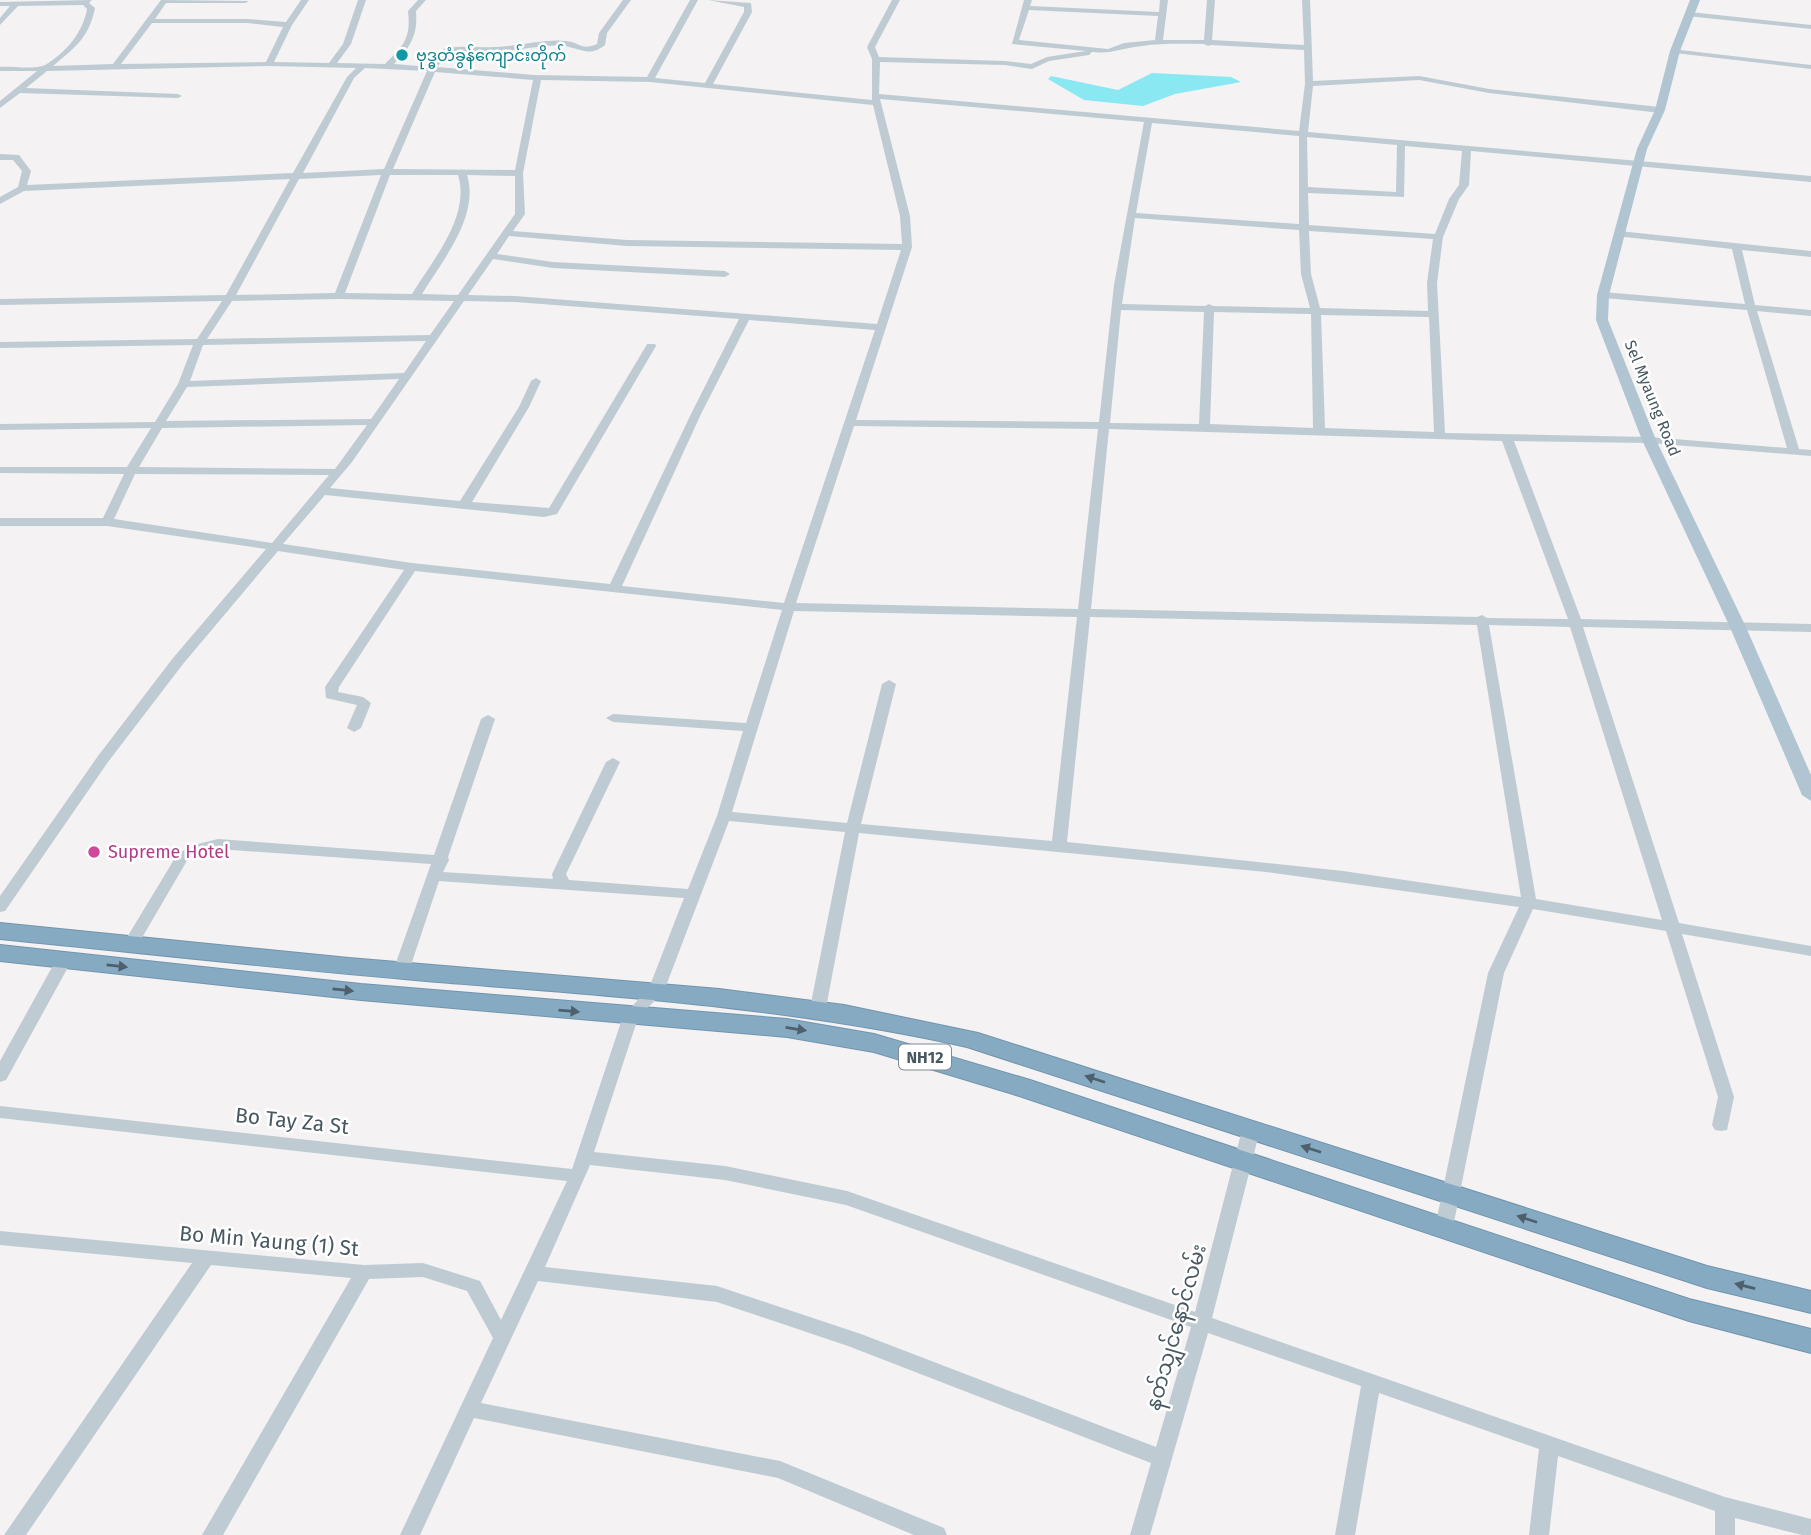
<svg xmlns="http://www.w3.org/2000/svg" width="1811" height="1535" font-family="'Fira Sans','Noto Sans Myanmar',sans-serif">
<rect width="100%" height="100%" fill="#f4f2f2"/>
<path fill="#89e8f2" d="M1152,73L1231,77L1241,82L1175,94L1143,106L1084,100L1048,79L1051,76L1118,90Z"/>
<g fill="none" stroke-linecap="round" stroke-linejoin="round">
<defs>
<path id="highway" d="M0,923L349,958L719,989L844,1005L978,1033L1707,1266L1811,1291V1313L1707,1288L967,1047C789,1007 608,996 426,981C284,969 142,953 0,939Z
M0,945L361,984L787,1019L874,1034L1030,1080L1689,1299L1811,1329V1353L1689,1321L1013,1094L874,1052L787,1037L361,1000L0,961Z"/>
</defs>
<use href="#highway" stroke="#7295af" stroke-width="2"/>
<path fill="#bfcbd2" fill-rule="evenodd" d="M92,0L89,3L95,8C89,38 75,47 53,66L113,64L161,0L249,1L245,3H166L155,19H248L286,22L301,0H309L292,25L274,62L329,63L343,44L358,0H366L351,44L337,63L385,64C404,45 411,39 408,11L418,0H426L416,11C418,36 410,47 394,64L430,67L443,49C461,45 476,48 493,47C513,47 548,38 566,41C579,42 581,51 597,44L599,33L623,0H631L607,33L605,45C589,58 580,48 564,46C548,43 511,52 492,52C477,53 464,50 449,53L437,67L534,75L647,77L690,0H698L655,78L705,83L744,12V7L708,0L751,3L752,12L713,84L872,100V59L867,47L892,0H900L875,47L879,57L1005,61L1031,64L1047,57L1086,51L1012,44L1024,0H1032L1030,6L1159,12L1160,0H1168L1163,40H1204L1207,0H1215L1212,40L1304,45L1302,0H1310L1313,81L1419,76L1489,89L1660,107L1664,110L1660,113L1489,93L1419,80L1313,86L1308,132L1811,176V182L1471,151L1469,185L1459,199L1443,237L1437,283L1445,433L1649,437L1787,448L1747,310L1603,298L1598,295L1603,292L1745,304L1732,249L1616,236V232L1619,231L1811,251V257L1742,250L1755,305L1811,310V316L1757,311L1799,449L1811,450V456L1649,443L1514,441L1581,619L1811,624V632L1583,627L1679,923L1811,946V956L1682,934L1734,1097L1727,1130L1721,1131L1715,1130L1712,1125L1718,1097L1666,931L1533,909L1504,973L1453,1227L1450,1232L1444,1234L1438,1232L1435,1227L1488,973L1519,907L1266,872L859,833L826,1008L824,1012H812L810,1008L845,832L729,821L664,991L638,1018L594,1152L725,1166L847,1191L1195,1312L1242,1130L1245,1125L1251,1124L1257,1125L1260,1130L1212,1318L1725,1497L1811,1519V1535H1802L1735,1518V1535H1715V1511L1558,1456L1549,1535H1529L1539,1449L1379,1393L1355,1535H1335L1361,1386L1208,1333L1150,1535H1130L1151,1463L848,1346L717,1302L538,1281L481,1403L780,1461L944,1528L947,1535H914L778,1478L474,1418L420,1535H400L493,1338L467,1291L423,1277L369,1279L223,1535H202L351,1278L211,1265L26,1535H4L192,1263L0,1245V1231L364,1265L423,1263L480,1281L501,1320L567,1181L0,1118V1106L572,1169L623,1016L649,988L684,898L439,881L409,971L407,975H395L393,971L431,864L218,849L188,859L136,948H126L123,944L178,853L198,844L218,839L434,855L481,719L488,715L495,719L448,857L449,860L443,872L553,879L552,874L606,762L613,758L620,762L566,874L569,880L688,889L717,816L743,731L613,722L606,718L613,714L746,723L782,610L415,571L339,687L338,692L363,697L371,703L361,728L354,732L347,728L357,705L326,698L325,687L404,570L278,551L183,664L108,762L5,911L0,912V896L98,756L173,658L266,549L107,526H0V518H103L124,474L0,473V467H127L151,428L0,430V424L155,422L178,384L193,345L0,348V342L197,339L222,301L0,305V299L226,295L290,179L24,191L0,204V197L18,187L22,171L13,160H0V154L19,155L31,171L27,185L293,173L347,77L356,68L269,66L47,71L26,88L178,94L182,96L178,98L20,93L0,108V101L37,71H0V67C12,66 34,70 45,65C66,53 83,32 87,9L83,5L18,6L0,25V18L10,6H0V2ZM1029,10L1158,16L1155,40L1124,43L1108,49L1019,40ZM152,23H248L283,27L266,62L121,64ZM1204,44L1208,46L1211,45L1304,50L1305,84L1299,131L879,94L880,62L1005,65L1032,69L1049,61L1089,55L1092,52C1113,54 1122,48 1142,46C1163,43 1184,44 1204,44ZM365,68L427,71L384,169L303,173L354,78ZM435,72L533,80L515,170L393,169ZM541,80L650,82L873,105L900,216L902,244L627,240L513,231L525,214L523,173ZM880,99L1144,122L1114,285L1099,422L856,420L912,247L910,216ZM1152,123L1299,136V224L1136,213ZM1307,137L1397,145L1396,192L1308,187ZM1405,146L1462,151L1459,185L1449,199L1435,234L1309,225L1308,193L1404,197ZM381,175L335,293L236,295L299,179ZM390,175H458C471,216 432,261 412,294L345,293ZM467,175L515,176V214L458,295L422,294C442,261 480,216 467,175ZM1135,218L1299,230L1301,274L1310,308L1213,306L1209,304L1205,306L1122,304ZM1309,231L1433,239L1427,283L1428,311L1320,308L1311,274ZM509,236L627,246L901,250L877,324L515,296L468,295L493,259L553,268L725,277L730,274L725,271L553,262L497,254ZM339,299L454,301L430,335L207,339L232,301ZM464,301L515,302L739,319L691,414L610,584L412,563L283,544L325,495L544,517L557,514L656,346L655,344H647L646,346L549,508L472,502L529,407L541,381L536,378L531,381L519,407L460,501L330,488L352,462ZM1121,310L1204,312L1199,424L1110,423ZM1214,312L1311,314L1313,428L1210,424ZM1321,315L1429,317L1434,432L1325,428ZM749,320L875,330L784,603L622,586L701,414ZM426,341L404,373L190,381L203,345ZM399,379L371,419L166,421L187,387ZM367,425L335,469L139,467L162,428ZM854,426L1098,429L1078,609L796,603ZM1109,429L1502,441L1568,619L1487,618L1482,615L1477,617L1091,609ZM135,474L329,475L272,543L114,519ZM794,611L1077,617L1052,841L861,824L896,684L889,680L882,684L847,823L732,812ZM1090,617L1477,625L1521,897L1343,871L1067,842ZM1489,625L1570,627L1662,920L1536,899ZM590,1165L725,1180L846,1205L1191,1327L1156,1447L861,1334L717,1286L545,1267Z
M1690,12L1811,25V29L1687,16L1686,14Z
M1672,49L1811,65V69L1675,53H1672Z
M64,955L70,956L72,960L6,1080L0,1082V1061L56,960L58,956Z"/>
<path fill="#b0c4d1" fill-rule="evenodd" d="M1690,0H1700L1680,51L1665,110L1647,149L1609,295L1608,320L1656,440L1745,625L1811,775V801L1802,795L1729,625L1642,440L1596,320L1597,295L1637,149L1655,110L1670,51Z"/>
<use href="#highway" fill="#87aac3" fill-rule="evenodd"/>
</g>
<defs><path id="oneway-solid" d="M-6-.8H1V-3.2L6.5 0L1 3.2V.8H-6Z" transform="scale(1.75)"/></defs>
<g fill="#4e606b">
<use href="#oneway-solid" transform="translate(117 966) rotate(6)"/>
<use href="#oneway-solid" transform="translate(343 990) rotate(6)"/>
<use href="#oneway-solid" transform="translate(569 1011) rotate(5)"/>
<use href="#oneway-solid" transform="translate(796 1029) rotate(9)"/>
<use href="#oneway-solid" transform="translate(1095 1079) rotate(-162)"/>
<use href="#oneway-solid" transform="translate(1311 1149) rotate(-162)"/>
<use href="#oneway-solid" transform="translate(1527 1219) rotate(-162)"/>
<use href="#oneway-solid" transform="translate(1745 1286) rotate(-166)"/>
</g>
<circle fill="#0f9aa8" stroke="#fff" stroke-width="2.5" cx="402" cy="55" r="7"/>
<circle fill="#d1479c" stroke="#fff" stroke-width="2.5" cx="94" cy="852" r="7"/>
<g text-anchor="middle" stroke-width="5" stroke-linejoin="round" paint-order="stroke">
<g font-size="16" fill="#0d838f" stroke="#fff" text-anchor="start">
<text x="416" y="61">ဗုဒ္ဓတံခွန်ကျောင်းတိုက်</text>
</g>
<g font-size="16" fill="#485861" stroke="#fff">
<text transform="translate(1653 398) rotate(68)" y="6">Sel Myaung Road</text>
</g>
<rect fill="#fff" stroke="#7f8a90" stroke-width="2" x="899" y="1044.5" width="52" height="25" rx="5"/>
<g font-size="16" font-weight="bold" fill="#485861">
<text x="925" y="1063">NH12</text>
</g>
<g font-size="18" fill="#b23c85" stroke="#fff" text-anchor="start">
<text x="108" y="858">Supreme Hotel</text>
</g>
<g font-size="21" fill="#485861" stroke="#fff">
<text transform="translate(292 1121) rotate(6)" y="7">Bo Tay Za St</text>
<text transform="translate(269 1241) rotate(5)" y="7">Bo Min Yaung (1) St</text>
<text transform="translate(1176 1327) rotate(-74)" y="7">နတ်သျှင်နောင်လမ်း</text>
</g>
</g>
</svg>
